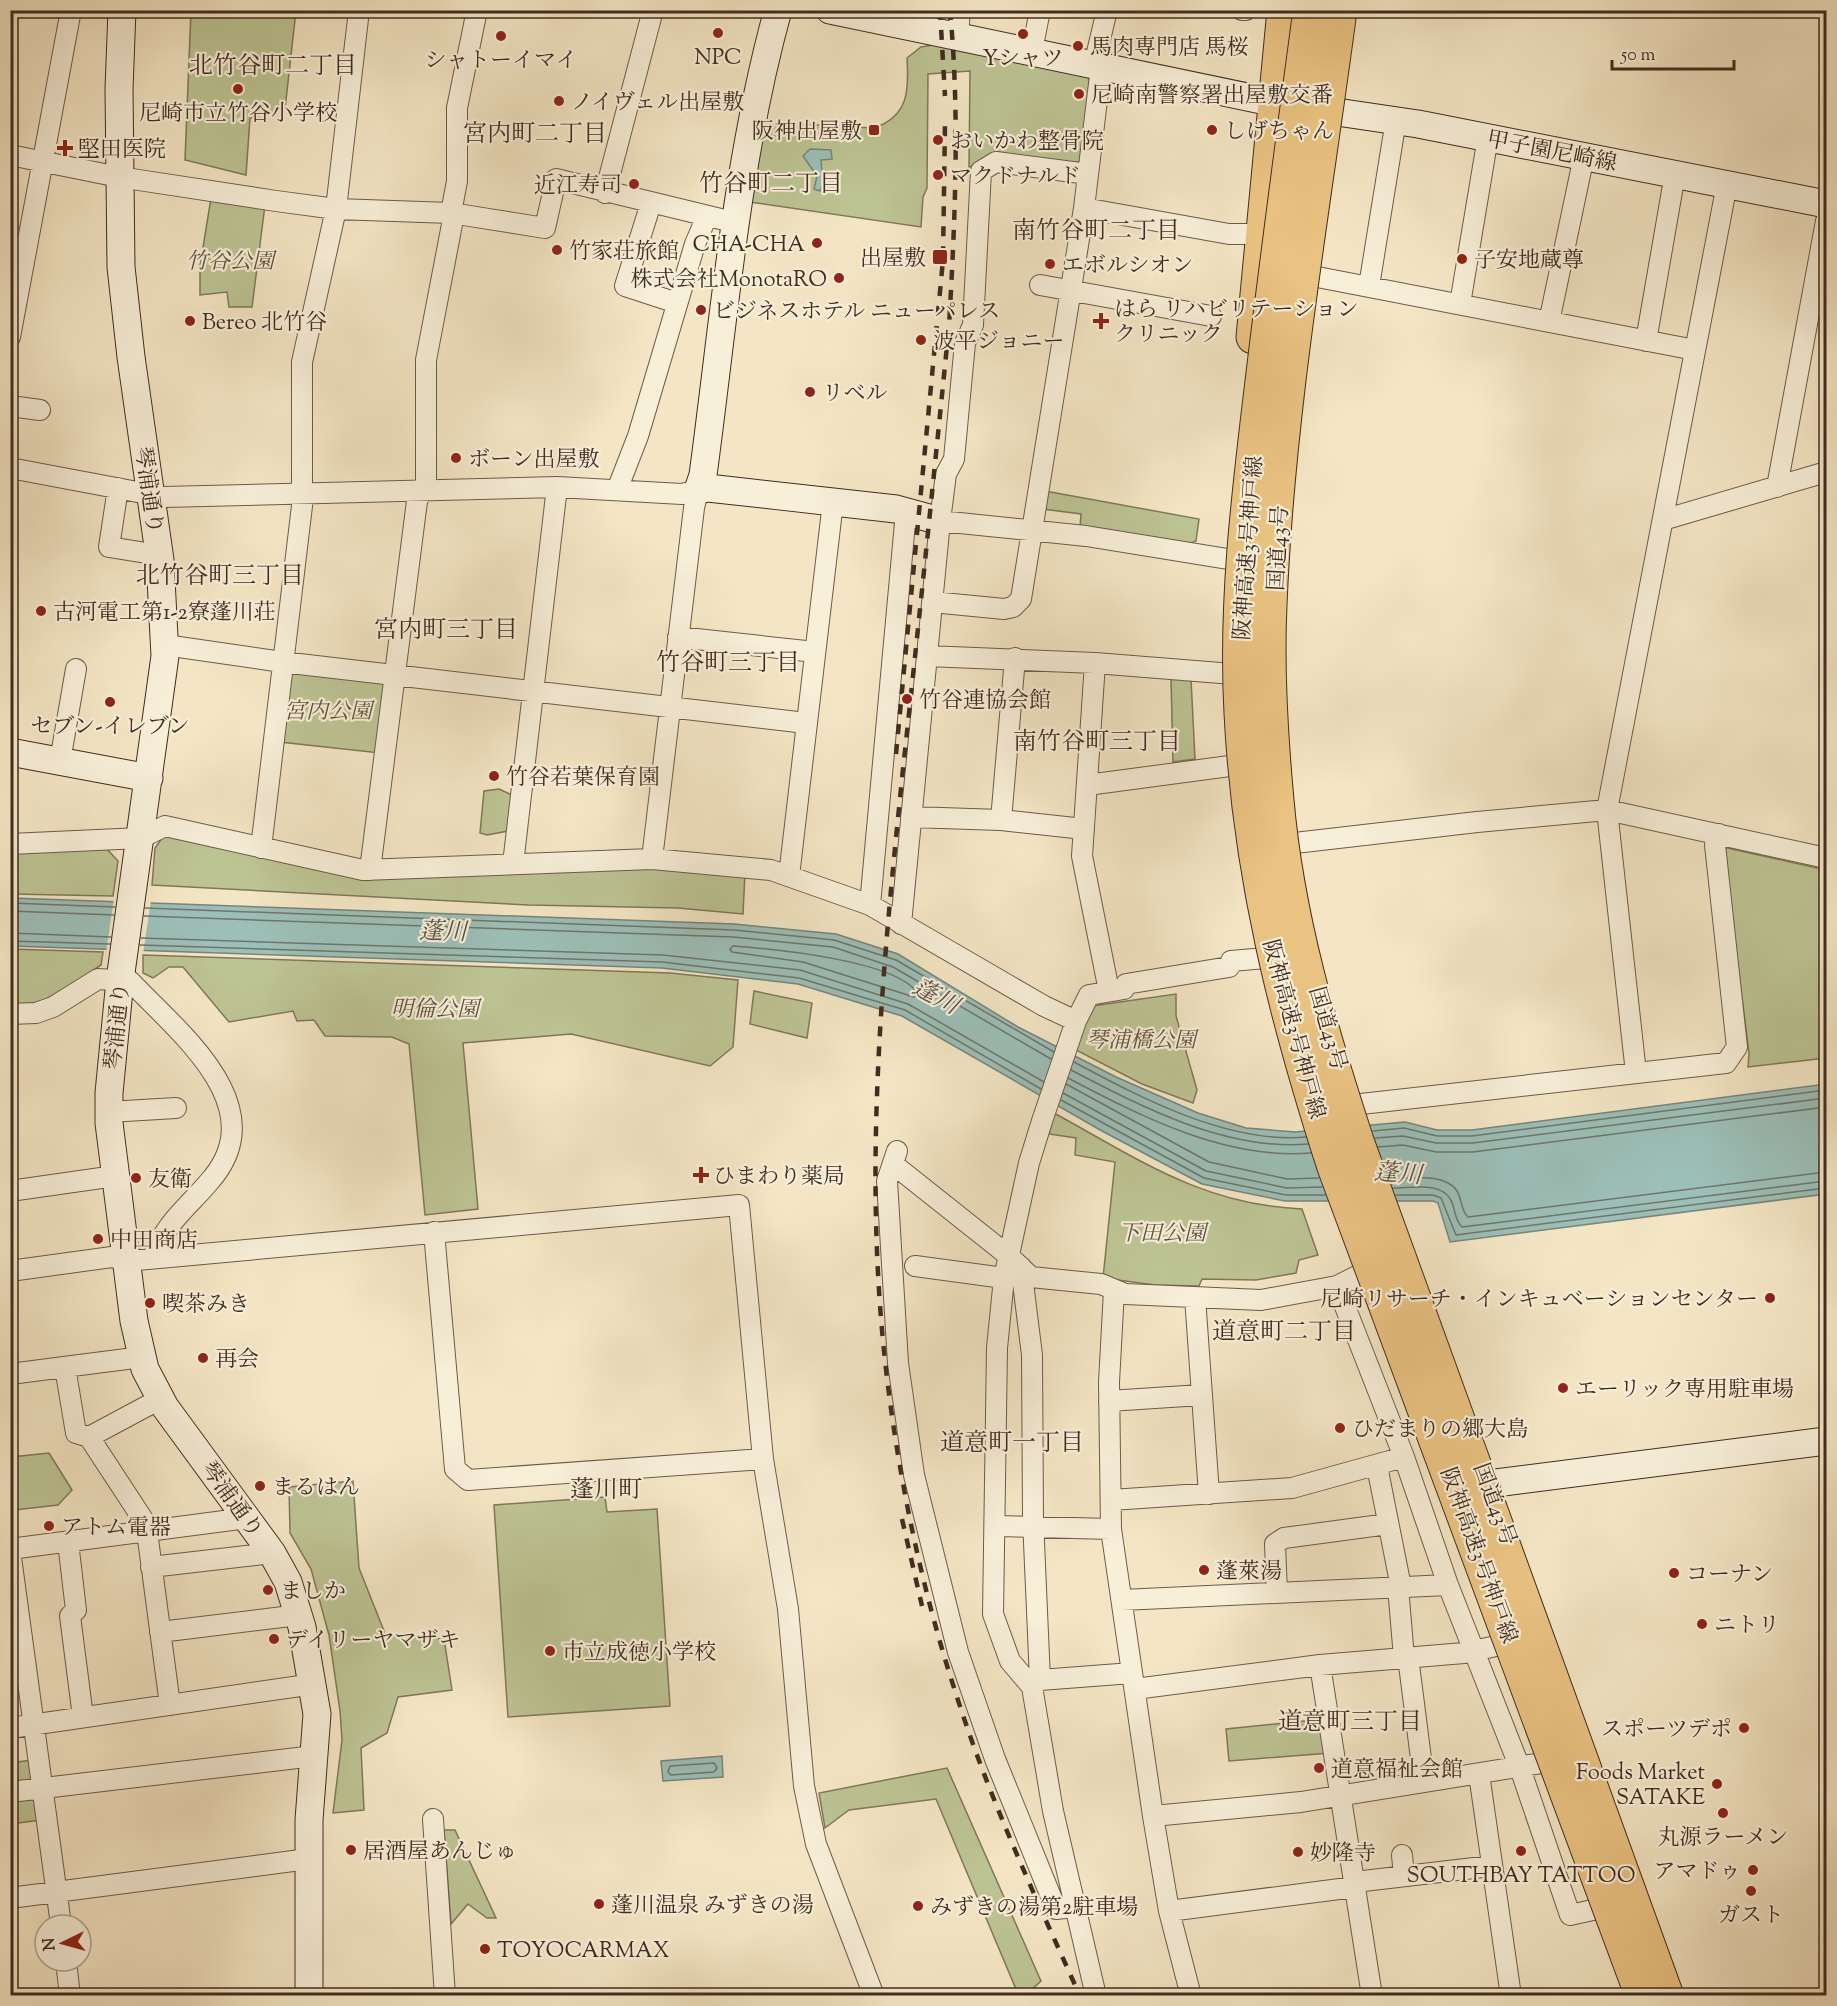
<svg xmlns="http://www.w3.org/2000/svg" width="1837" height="2006" font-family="'Sorts Mill Goudy','Noto Serif JP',serif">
<rect width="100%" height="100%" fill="#f4e6c5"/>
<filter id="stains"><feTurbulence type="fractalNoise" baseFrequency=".00333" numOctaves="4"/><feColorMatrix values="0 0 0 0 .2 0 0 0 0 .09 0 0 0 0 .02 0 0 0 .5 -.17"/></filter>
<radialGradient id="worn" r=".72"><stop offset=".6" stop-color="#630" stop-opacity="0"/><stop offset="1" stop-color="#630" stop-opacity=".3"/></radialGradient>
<path fill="#bdc494" stroke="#7f785a" stroke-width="1.5" d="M191,11H296L285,109L250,118L246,175L185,160Z
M945,43L1086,74L1090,82L1080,160L1077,165L981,164L969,167L970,71L928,74L927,188L923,197L921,227L750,202L764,122L874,128C909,116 909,90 907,58L921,47Z
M211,198L265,205L252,307H229L227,292L200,295V266Z
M1045,491L1199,519L1196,541L1189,544L1080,528L1081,514L1043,509Z
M289,672L384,681L380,753L280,742Z
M1171,679H1191L1195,759L1173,762Z
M499,789L512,795L508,831L487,835L480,833L484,791Z
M165,834L360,877L651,864L745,873L743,914L678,908L529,905L152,885L155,848Z
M1723,847L1826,870V1058L1748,1067L1749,1053Z
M106,848L118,861L113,896L11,894L10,850Z
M11,949L103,952L101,965C75,982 43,1009 11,1005Z
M143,955L670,973L738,980L733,1047L710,1066L571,1034L463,1043L478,1209L425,1215L409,1044L392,1037L325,1036L314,1020L297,1021L293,1011L229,1022L183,967H169L153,978L143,973Z
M754,991L812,1003L807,1038L750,1024Z
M1176,994V1016L1197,1090L1193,1103L1142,1084L1074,1049L1092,1006Z
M1054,1113C1138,1159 1203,1205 1302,1209L1318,1255L1299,1260L1296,1273L1256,1280L1202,1279L1199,1286L1155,1285L1103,1278L1115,1162L1075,1155L1076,1138L1049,1134Z
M49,1453L72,1490L58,1505L15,1510L11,1457Z
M353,1481L359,1568L386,1636L444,1639L452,1690L398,1697L387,1733L361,1748L364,1810L333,1813L342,1740L340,1711L329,1635L311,1569L290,1533L289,1487Z
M605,1497L607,1512L657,1509L670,1706L508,1717L494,1505Z
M1324,1719L1330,1753L1229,1761L1226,1729Z
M32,1760L35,1784L11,1787L10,1763Z
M947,1768L1041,1981L1027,1994H1018L936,1799L849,1810L825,1828L819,1793Z
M38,1796L41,1820L11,1824L10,1800Z
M444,1830H455L496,1918H487L468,1904L451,1924Z"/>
<path fill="#9cbfb8" stroke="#78847c" stroke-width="1.5" d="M810,149L831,150L832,159L821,160L822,171H828L820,191L814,189L817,176L803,156Z
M11,898L734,924L836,934L898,954L1018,1027L1116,1077L1198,1113L1246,1128L1295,1132L1405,1122L1437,1130H1472L1826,1084V1194L1450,1242L1438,1203L1433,1201H1285L1202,1184L1102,1131L902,1016L798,984L662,968L11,946Z
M722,1756L723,1777L663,1781L661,1761Z"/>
<path fill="#f4e6c5" d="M114,898L151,900L143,954L106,953Z"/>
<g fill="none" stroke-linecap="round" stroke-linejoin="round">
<path stroke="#6e766c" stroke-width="1.5" d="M10,903L115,907
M145,908L734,930L834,940L896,960L1054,1052
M10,911L114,915
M144,916L733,937L833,947L893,967L1051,1059
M10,933L111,937
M141,938L663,955L800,970L908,1004L1044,1082
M10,941L110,944
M140,945L662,962L799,978L905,1010L1041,1089
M733,946C771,949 898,960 918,994L914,997L803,962L732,952L730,949Z
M1074,1062C1141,1098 1228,1144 1306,1137
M1071,1070C1142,1107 1226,1151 1308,1144
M1068,1078C1142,1117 1226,1160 1311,1153
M1066,1084L1209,1162L1287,1179L1319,1178
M1063,1093L1206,1171L1287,1188L1322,1187
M1061,1100L1204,1178L1286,1195H1325
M1373,1131L1404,1128L1437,1136H1472L1826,1090
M1375,1138L1403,1136L1436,1143H1473L1826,1098
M1378,1147L1403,1145L1436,1152H1473L1826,1107
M1390,1179C1410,1179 1445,1172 1457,1191C1462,1199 1461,1211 1468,1217L1826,1172
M1393,1188C1413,1188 1445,1180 1453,1205C1455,1212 1456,1222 1462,1227L1826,1181
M1396,1195H1433L1441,1198L1456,1235L1826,1188
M714,1763L717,1768L714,1772L671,1775L668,1772L670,1766Z"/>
<defs>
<path id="street" d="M1242,10H1246
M958,36L960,10
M1032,51L1040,10
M1094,65L1107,10
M10,155L119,177L276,201L336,209L451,213L545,228L556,179L737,223
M605,193L653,10
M651,203L625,286L677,303
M1084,208L1229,234H1261
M451,213L457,181V108L477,10
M1307,275L1695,350
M1040,285L1211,316
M1369,286L1396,120
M1460,304L1488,137
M1549,322L1584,156
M10,337L71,10
M1646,341L1675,174
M10,406L40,410
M10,468L164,497L557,487L682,494L698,490L694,508L652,859
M1777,487L1826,221
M118,488L109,547L159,555
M617,490L638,436L695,244L707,216
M1663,520L1826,472
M940,521L1086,536L1234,560
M932,602L1004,609L1013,607L1021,599L1084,208L1101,67
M678,637L815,652
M165,645L282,662L806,723
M927,656L1095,663
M60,761L76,669
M1087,785L1237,765
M911,817L1001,820L1084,829
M1001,820L1015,658
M10,844L141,838L165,826L363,870L652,859L771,870L870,905L1044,1006L1076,1021
M1286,844L1477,822L1607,810L1727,184
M261,848L302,506V362L336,209L359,10
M513,864L557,487
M370,870L417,501L426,482V360L454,214
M789,876L833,502
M870,905L906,512
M901,924L940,521L946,474L954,459L965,343L973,325L981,171L996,162L1088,174
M1109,991L1082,856L1095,663L1233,674
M10,1014L36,1013L53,1007L98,979L130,981C179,1033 276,1107 209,1182C188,1207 163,1225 153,1258
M1636,1073L1607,810L1826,858
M1352,1105L1726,1063L1737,1047L1715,845L1719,834
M108,1112L176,1108
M897,1151L887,1181L898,1363L914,1475L958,1652L995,1759L1056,1909L1074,1907
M893,1164L1010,1257L1031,1277L1101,1284L1125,1294L1261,1300L1337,1286L1367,1271
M10,1191L115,1176
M434,1232L455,1469L468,1480L763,1459
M915,1266L1004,1278
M1021,1267L1032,1355L1033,1519L1040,1680
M10,1271L112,1257L126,1261L739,1205L763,1459L788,1609L804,1786L816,1844L874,1996
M1337,1286L1404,1457L1448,1585L1520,1768L1570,1915L1602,1908
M1114,1290L1109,1382L1111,1529L1153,1816L1169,1911L1191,1996
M1195,1297L1209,1494
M65,1367L76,1433L89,1437L146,1524L170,1705
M10,1374L142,1357
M1109,1401L1201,1395
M89,1437L160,1399
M1377,1466L1399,1577L1398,1587L1404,1658
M1111,1500L1292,1488L1404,1457
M995,1526L1111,1529
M68,1542L76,1610L70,1616L83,1717
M10,1549L247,1518
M10,1550L61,1925
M151,1567L272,1553
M1277,1593L1275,1544L1284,1538L1388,1524
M1122,1600L1448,1585
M160,1632L299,1615
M1408,1657L1424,1782
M1320,1665L1372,1996
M1032,1687L1040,1680L1132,1673
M1135,1689L1320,1665L1464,1653L1505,1644
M10,1728L314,1684
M1479,1774L1511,1996
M10,1792L314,1756
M1153,1816L1301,1802L1548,1762
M433,1819L445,1996
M1402,1855L1404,1876
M1355,1882L1491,1866
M10,1898L308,1859
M1169,1911L1355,1887
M66,1961L70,1996
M1096,1996L1053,1811L1032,1687L1010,1661L993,1614L997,1348L1004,1278L1029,1163L1042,1121L1076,1021L1089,995L1124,989L1126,984L1229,967L1231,961L1266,958"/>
<path id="secondary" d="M122,10L119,89L121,267L131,357L160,560L165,656L120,980L109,1093V1123L134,1321L145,1369L165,1407L272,1553L288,1582L302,1627L317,1714L309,1820V1996
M830,10L1276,103L1418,124L1826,204
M698,490L703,475C724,320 736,162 778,10
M698,490L708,488L896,509L940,521
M10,752L149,778
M1488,1484L1826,1441"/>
<path id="highway" d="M1253,337L1284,10"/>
</defs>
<use href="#street" stroke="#6e5a4a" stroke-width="22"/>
<use href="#secondary" stroke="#412c21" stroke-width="29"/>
<use href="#highway" stroke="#412c21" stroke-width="35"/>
<use href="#street" stroke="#f8efd9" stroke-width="20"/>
<use href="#secondary" stroke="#f8efd9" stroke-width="27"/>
<use href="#highway" stroke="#eac382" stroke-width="33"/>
<path stroke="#412c21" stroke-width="4.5" stroke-dasharray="10 10" stroke-linecap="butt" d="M940,10L945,96
M950,10C960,115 955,221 949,326C934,474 919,622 903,769C883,963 864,1156 884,1351C896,1466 920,1584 956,1694C989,1798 1035,1896 1080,1996
M896,754L943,260L945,123
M902,1519L922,1606"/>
<defs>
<path id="highway-bridge" d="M1310,10C1293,137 1276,263 1261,390C1248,497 1235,605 1241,713C1249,873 1285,1016 1334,1167L1642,1996
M1340,10C1314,208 1278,406 1270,605C1267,669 1271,736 1277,800C1287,917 1321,1031 1357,1141L1667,1996"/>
</defs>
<use href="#highway-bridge" stroke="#412c21" stroke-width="35" stroke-linecap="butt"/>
<use href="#highway-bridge" stroke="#eac382" stroke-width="33"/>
</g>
<g fill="#8f2418" stroke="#f8efd9" stroke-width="2">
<circle cx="718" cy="33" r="6"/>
<circle cx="1023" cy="34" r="6"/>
<circle cx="501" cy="36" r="6"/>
<circle cx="1078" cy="46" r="6"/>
<circle cx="238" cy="89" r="6"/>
<circle cx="1079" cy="94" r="6"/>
<circle cx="559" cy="101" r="6"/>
<rect x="868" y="124" width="12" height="12" rx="3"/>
<circle cx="1212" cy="130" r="6"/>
<circle cx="938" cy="140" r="6"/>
<path d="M62 139h6v6h6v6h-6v6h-6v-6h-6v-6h6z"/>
<circle cx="938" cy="175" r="6"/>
<circle cx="634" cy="184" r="6"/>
<circle cx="817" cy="243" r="6"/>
<circle cx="557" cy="250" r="6"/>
<rect x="932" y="249" width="16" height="16" rx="3"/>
<circle cx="1462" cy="259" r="6"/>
<circle cx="1050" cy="264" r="6"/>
<circle cx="839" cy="278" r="6"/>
<circle cx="701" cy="310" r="6"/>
<circle cx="190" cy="321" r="6"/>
<path d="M1098 312h6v6h6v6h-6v6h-6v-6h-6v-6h6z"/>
<circle cx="921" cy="340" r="6"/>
<circle cx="810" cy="392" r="6"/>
<circle cx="456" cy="458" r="6"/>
<circle cx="41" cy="611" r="6"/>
<circle cx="907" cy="699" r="6"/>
<circle cx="110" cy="702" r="6"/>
<circle cx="494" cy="776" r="6"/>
<path d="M698 1166h6v6h6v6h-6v6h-6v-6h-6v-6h6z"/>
<circle cx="136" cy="1178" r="6"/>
<circle cx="98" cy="1239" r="6"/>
<circle cx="1770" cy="1298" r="6"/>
<circle cx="150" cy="1303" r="6"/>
<circle cx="203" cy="1358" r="6"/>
<circle cx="1563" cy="1388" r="6"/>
<circle cx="1340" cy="1428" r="6"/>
<circle cx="260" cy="1486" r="6"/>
<circle cx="49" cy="1526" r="6"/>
<circle cx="1204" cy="1570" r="6"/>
<circle cx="1674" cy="1573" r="6"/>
<circle cx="268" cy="1590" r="6"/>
<circle cx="1702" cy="1624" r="6"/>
<circle cx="274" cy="1639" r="6"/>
<circle cx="550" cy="1651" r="6"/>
<circle cx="1744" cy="1728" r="6"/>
<circle cx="1319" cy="1768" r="6"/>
<circle cx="1717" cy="1784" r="6"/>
<circle cx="1723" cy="1813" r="6"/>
<circle cx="351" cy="1850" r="6"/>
<circle cx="1521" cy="1851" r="6"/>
<circle cx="1298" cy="1852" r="6"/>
<circle cx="1753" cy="1870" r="6"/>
<circle cx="1751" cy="1891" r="6"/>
<circle cx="599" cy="1904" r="6"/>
<circle cx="918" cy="1906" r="6"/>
<circle cx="485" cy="1949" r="6"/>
</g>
<g text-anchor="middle" stroke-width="4.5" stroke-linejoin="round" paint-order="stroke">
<g font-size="22" fill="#412c21" stroke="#f8efd9" text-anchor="start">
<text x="1090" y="54">馬肉専門店 馬桜</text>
<text x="718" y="64" text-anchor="middle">NPC</text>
<text x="1023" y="65" text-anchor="middle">Yシャツ</text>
<text x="501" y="67" text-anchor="middle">シャトーイマイ</text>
<text x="1091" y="102">尼崎南警察署出屋敷交番</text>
<text x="571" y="109">ノイヴェル出屋敷</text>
<text x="238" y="120" text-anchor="middle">尼崎市立竹谷小学校</text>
<text x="862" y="138" text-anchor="end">阪神出屋敷</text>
<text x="1224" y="138">しげちゃん</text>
<text x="950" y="148">おいかわ整骨院</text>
<text x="78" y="156">堅田医院</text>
<text x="950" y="183">マクドナルド</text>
<text x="622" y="192" text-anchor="end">近江寿司</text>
<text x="805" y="251" text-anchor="end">CHA-CHA</text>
<text x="569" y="258">竹家荘旅館</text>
<text x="926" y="265" text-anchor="end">出屋敷</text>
<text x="1474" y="267">子安地蔵尊</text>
<text x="1062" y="272">エボルシオン</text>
<text x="827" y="286" text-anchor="end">株式会社MonotaRO</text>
<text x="1114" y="316">はら リハビリテーション<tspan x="1114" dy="25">クリニック</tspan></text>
<text x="713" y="318">ビジネスホテル ニューパレス</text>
<text x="202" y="329">Bereo 北竹谷</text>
<text x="933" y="348">波平ジョニー</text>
<text x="822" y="400">リベル</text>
<text x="468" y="466">ボーン出屋敷</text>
<text x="53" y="619">古河電工第1-2寮蓬川荘</text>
<text x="919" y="707">竹谷連協会館</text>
<text x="110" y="733" text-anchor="middle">セブン-イレブン</text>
<text x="506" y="784">竹谷若葉保育園</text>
<text x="713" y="1183">ひまわり薬局</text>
<text x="148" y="1186">友衛</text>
<text x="110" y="1247">中田商店</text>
<text x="1758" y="1306" text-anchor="end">尼崎リサーチ・インキュベーションセンター</text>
<text x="162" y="1311">喫茶みき</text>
<text x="215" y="1366">再会</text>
<text x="1575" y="1396">エーリック専用駐車場</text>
<text x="1352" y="1436">ひだまりの郷大島</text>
<text x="272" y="1494">まるはん</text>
<text x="61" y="1534">アトム電器</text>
<text x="1216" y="1578">蓬萊湯</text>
<text x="1686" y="1581">コーナン</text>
<text x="280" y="1598">ましか</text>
<text x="1714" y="1632">ニトリ</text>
<text x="286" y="1647">デイリーヤマザキ</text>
<text x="562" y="1659">市立成徳小学校</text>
<text x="1732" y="1736" text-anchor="end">スポーツデポ</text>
<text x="1331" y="1776">道意福祉会館</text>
<text x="1705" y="1779" text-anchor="end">Foods Market<tspan x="1705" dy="25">SATAKE</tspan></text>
<text x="1723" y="1844" text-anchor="middle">丸源ラーメン</text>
<text x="363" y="1858">居酒屋あんじゅ</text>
<text x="1310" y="1860">妙隆寺</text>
<text x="1741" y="1878" text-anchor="end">アマドゥ</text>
<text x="1521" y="1882" text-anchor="middle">SOUTHBAY TATTOO</text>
<text x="611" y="1912">蓬川温泉 みずきの湯</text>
<text x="930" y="1914">みずきの湯第2駐車場</text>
<text x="1751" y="1922" text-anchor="middle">ガスト</text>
<text x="497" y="1957">TOYOCARMAX</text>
</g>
<g font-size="22" fill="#412c21" stroke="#f8efd9">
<text transform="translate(1552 150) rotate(11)" y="8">甲子園尼崎線</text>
<text transform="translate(150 490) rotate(82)" y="8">琴浦通り</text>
<text transform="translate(1247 548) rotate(-86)" y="8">阪神高速3号神戸線</text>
<text transform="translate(1277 548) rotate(-87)" y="8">国道43号</text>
<text transform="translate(116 1026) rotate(-84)" y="8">琴浦通り</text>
<text transform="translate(1329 1028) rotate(74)" y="8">国道43号</text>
<text transform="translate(1295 1029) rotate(75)" y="8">阪神高速3号神戸線</text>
<text transform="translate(233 1499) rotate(54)" y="8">琴浦通り</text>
<text transform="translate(1496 1504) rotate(70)" y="8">国道43号</text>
<text transform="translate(1480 1555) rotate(70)" y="8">阪神高速3号神戸線</text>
</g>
<g font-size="22" font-style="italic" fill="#60523e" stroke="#f8efd9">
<text x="230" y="268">竹谷公園</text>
<text x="328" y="718">宮内公園</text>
<text x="435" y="1016">明倫公園</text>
<text x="1141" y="1047">琴浦橋公園</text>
<text x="1162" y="1240">下田公園</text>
</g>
<g font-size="24" fill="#412c21" stroke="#f8efd9">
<text x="273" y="73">北竹谷町二丁目</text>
<text x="535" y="141">宮内町二丁目</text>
<text x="771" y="191">竹谷町二丁目</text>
<text x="1096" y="238">南竹谷町二丁目</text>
<text x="220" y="583">北竹谷町三丁目</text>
<text x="446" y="637">宮内町三丁目</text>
<text x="728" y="670">竹谷町三丁目</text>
<text x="1097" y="749">南竹谷町三丁目</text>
<text x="1284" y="1339">道意町二丁目</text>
<text x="1012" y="1450">道意町一丁目</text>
<text x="606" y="1497">蓬川町</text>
<text x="1350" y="1729">道意町三丁目</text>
</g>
<g font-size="24" font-style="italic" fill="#585147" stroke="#f8efd9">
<text transform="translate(443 931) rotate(1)" y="8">蓬川</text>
<text transform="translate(936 996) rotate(28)" y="8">蓬川</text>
<text transform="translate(1398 1173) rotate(4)" y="8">蓬川</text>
</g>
</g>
<rect width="1837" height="2006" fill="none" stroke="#f4e6c5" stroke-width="36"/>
<rect x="12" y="12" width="1813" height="1982" fill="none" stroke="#412c21" stroke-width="3"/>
<rect x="18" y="18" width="1801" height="1970" fill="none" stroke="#412c21" stroke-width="1.5"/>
<g transform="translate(63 1943) rotate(265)"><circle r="28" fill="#f8efd9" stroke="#afa18f" stroke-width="1.5"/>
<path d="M0-4.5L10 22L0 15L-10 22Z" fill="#8f2418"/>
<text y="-9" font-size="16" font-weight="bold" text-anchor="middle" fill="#412c21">N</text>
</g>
<path d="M1612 60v9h122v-9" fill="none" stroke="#412c21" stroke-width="3"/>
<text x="1621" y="60" font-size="18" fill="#412c21" stroke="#f8efd9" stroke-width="4.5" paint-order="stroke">50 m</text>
<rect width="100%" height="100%" filter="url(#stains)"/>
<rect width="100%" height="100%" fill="url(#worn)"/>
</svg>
